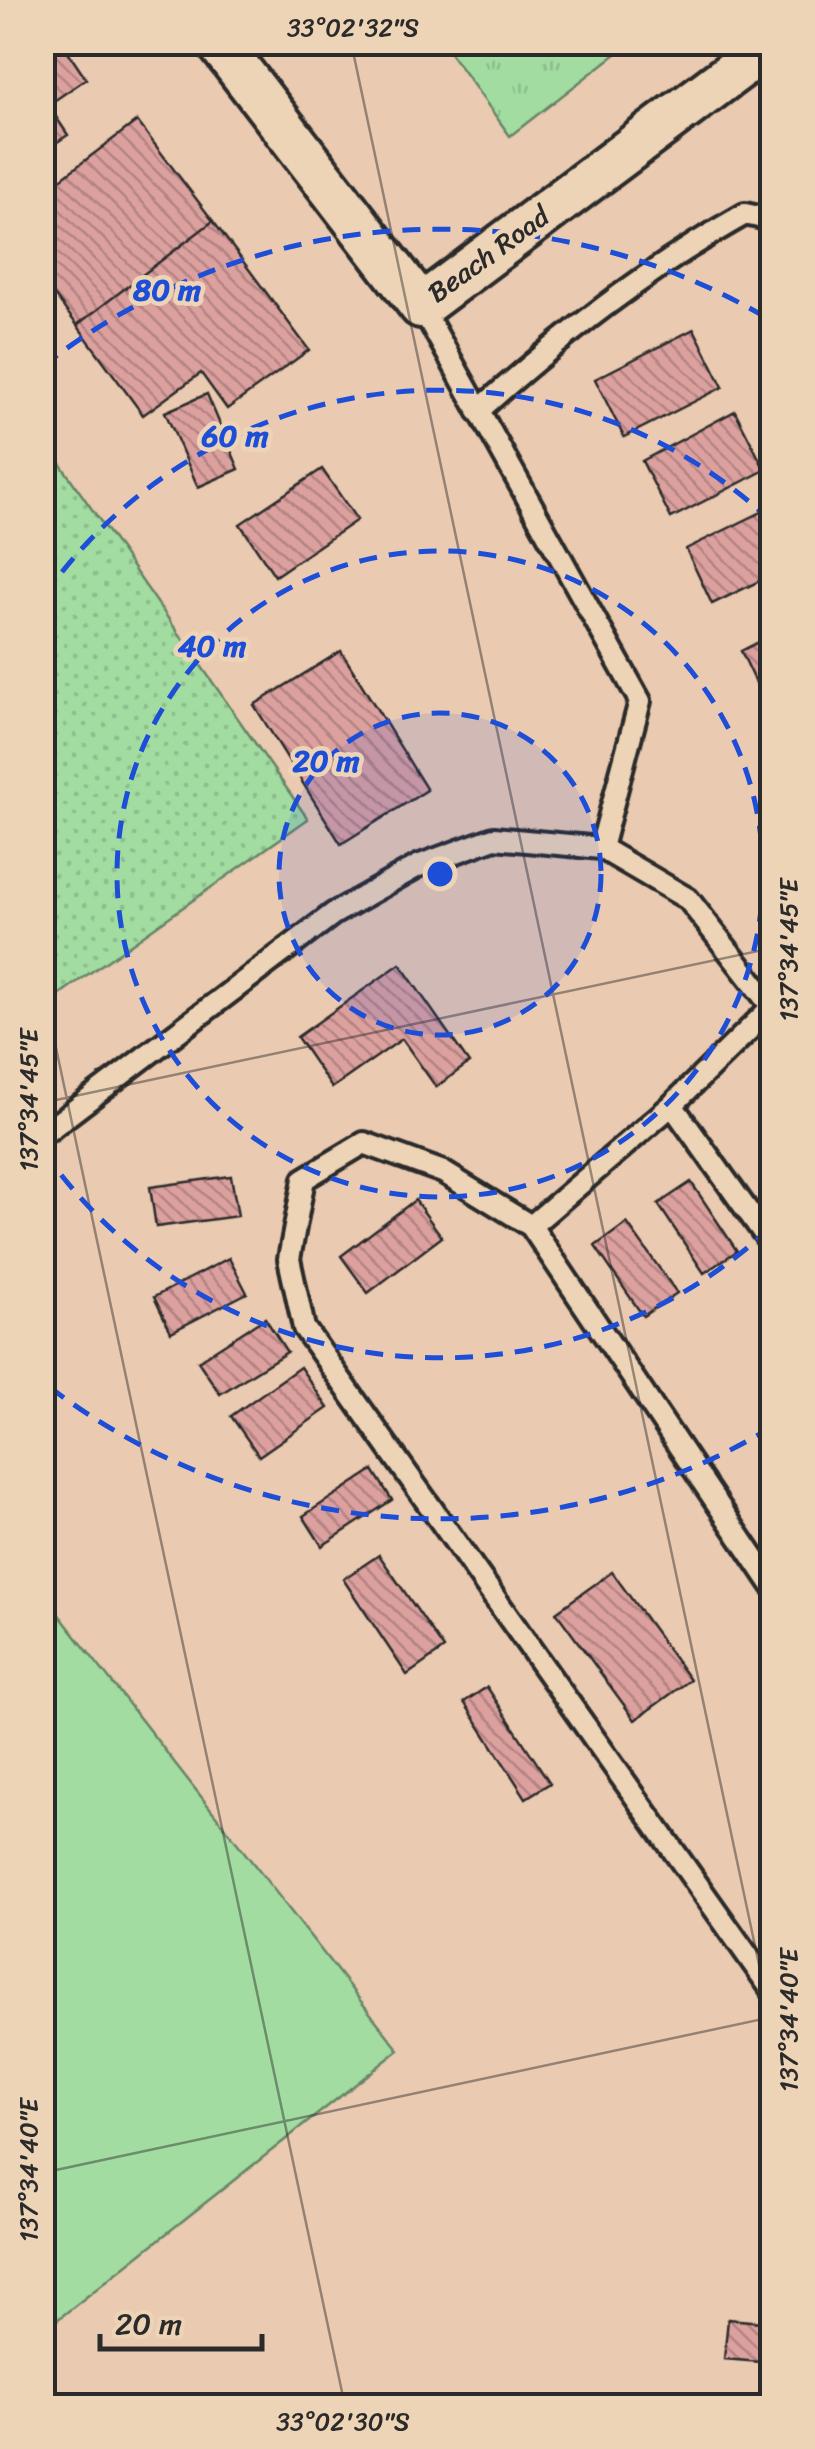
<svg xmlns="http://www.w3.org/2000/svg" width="815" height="2449" font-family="Sriracha,sans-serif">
<defs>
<pattern id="grass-tufts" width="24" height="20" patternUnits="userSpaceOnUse" patternTransform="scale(2.5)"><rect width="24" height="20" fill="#a2dca1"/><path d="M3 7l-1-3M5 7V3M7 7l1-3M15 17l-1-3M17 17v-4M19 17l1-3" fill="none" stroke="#8cbd8b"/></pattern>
<pattern id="park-dots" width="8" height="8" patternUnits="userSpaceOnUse" patternTransform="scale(2.5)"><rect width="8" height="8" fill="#a2dca1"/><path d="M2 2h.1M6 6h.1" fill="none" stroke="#8cbd8b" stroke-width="1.8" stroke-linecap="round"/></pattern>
<pattern id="building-back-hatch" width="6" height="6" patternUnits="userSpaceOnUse" patternTransform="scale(2.5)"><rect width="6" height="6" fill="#dca19f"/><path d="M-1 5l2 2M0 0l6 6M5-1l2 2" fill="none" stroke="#b38382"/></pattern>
</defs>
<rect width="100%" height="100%" fill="#eacab1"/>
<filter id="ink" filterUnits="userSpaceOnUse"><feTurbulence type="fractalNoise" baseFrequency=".01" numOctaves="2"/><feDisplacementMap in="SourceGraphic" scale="20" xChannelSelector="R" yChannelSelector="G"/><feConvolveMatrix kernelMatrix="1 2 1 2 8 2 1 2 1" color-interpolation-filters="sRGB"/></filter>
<g filter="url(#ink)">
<path fill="url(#grass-tufts)" stroke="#668466" stroke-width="2.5" d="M443,43H630L510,136Z"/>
<path fill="url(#park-dots)" stroke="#668466" stroke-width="2.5" d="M43,439L308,819L43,1006H42Z"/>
<path fill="#a2dca1" stroke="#668466" stroke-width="2.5" d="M42,1593L399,2050L43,2331H42Z"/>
<path fill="url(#building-back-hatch)" stroke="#2b2b2b" stroke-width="2.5" d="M42,42H61L86,79L48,105L68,135L42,152Z
M137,121L213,221L77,325L42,279V193Z
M213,221L309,350L227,409L201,373L143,415L77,325Z
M694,329L723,387L624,437L595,379Z
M207,394L239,469L198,487L165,412Z
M735,411L765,470L671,518L642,461Z
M322,469L357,520L275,576L240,524Z
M772,507V575L712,604L686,549Z
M772,635V706L768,708L741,651Z
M341,651L427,790L341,844L254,705Z
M400,964L469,1063L436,1087L402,1039L332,1088L297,1037Z
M231,1176L238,1216L156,1227L150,1187Z
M691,1182L737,1251L704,1273L658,1204Z
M415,1200L442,1237L368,1293L341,1256Z
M627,1223L677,1293L643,1316L595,1246Z
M229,1258L247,1293L171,1332L154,1297Z
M265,1318L287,1352L220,1394L198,1361Z
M300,1367L328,1408L259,1456L231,1416Z
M373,1470L392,1500L322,1546L303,1516Z
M379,1555L444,1649L407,1675L343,1579Z
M612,1572L690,1680L635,1720L556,1612Z
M487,1687L550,1783L526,1798L464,1702Z
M728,2319L772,2323V2363L724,2359Z"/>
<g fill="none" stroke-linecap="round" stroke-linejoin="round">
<defs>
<path id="service" d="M421,306L640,701L601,848
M478,411C561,337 647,269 745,214L772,220
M772,1007L672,1105L772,1245
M672,1105L531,1226L772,1585
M42,1135L333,914L418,866L494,838L601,848L688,899L772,1007
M531,1226L443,1172L364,1143L304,1179L289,1259L304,1328L772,1990"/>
<path id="minor" d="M218,42L421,306L772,43"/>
</defs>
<use href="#service" stroke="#2b2b2b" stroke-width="28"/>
<use href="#minor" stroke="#2b2b2b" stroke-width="50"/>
<use href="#service" stroke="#eed4b6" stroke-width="20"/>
<use href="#minor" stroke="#eed4b6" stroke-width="42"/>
</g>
</g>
<path fill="none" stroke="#2b2b2b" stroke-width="2.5" stroke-opacity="0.45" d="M351,42L772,2026M42,982L345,2406M42,1103L772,948M42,2173L772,2017"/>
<circle cx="440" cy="874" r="161" fill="#1d4ed8" fill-opacity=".12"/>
<g fill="none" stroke="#1d4ed8" stroke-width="5" stroke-dasharray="18 12">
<circle cx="440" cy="874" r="161"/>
<circle cx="440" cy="874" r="323"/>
<path d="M770 1228A484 484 0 0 1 44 1152M44 596A484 484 0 0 1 770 520"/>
<path d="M772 1427A645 645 0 0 1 43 1382M43 366A645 645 0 0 1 772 321"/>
</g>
<g text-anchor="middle" stroke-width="9" stroke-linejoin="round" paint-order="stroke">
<g font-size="28" fill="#2b2b2b" stroke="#eed4b6">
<text transform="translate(488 254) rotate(-36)" y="10">Beach Road</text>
</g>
</g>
<circle cx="440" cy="874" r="15" fill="#1d4ed8" stroke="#eed4b6" stroke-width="5"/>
<g font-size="30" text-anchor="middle" font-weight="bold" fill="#1d4ed8" stroke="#eed4b6" stroke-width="9" stroke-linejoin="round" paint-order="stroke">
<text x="167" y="300">80 m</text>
<text x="235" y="446">60 m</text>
<text x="212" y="656">40 m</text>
<text x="326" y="771">20 m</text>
</g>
<rect width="815" height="2449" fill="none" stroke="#eed4b6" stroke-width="110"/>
<path d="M100 2334v15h162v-15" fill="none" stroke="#2b2b2b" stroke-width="5"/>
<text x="115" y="2334" font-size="30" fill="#2b2b2b" stroke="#eed4b6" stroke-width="8" paint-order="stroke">20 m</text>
<rect x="55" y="55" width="705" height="2339" fill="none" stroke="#2b2b2b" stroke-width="4"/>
<g font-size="25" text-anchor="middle" fill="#2b2b2b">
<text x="353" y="36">33°02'32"S</text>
<text transform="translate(788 950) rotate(-90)" y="9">137°34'45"E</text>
<text transform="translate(28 1100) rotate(-90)" y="9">137°34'45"E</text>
<text transform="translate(788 2020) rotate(-90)" y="9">137°34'40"E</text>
<text transform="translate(28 2170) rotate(-90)" y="9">137°34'40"E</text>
<text x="343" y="2430">33°02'30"S</text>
</g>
</svg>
